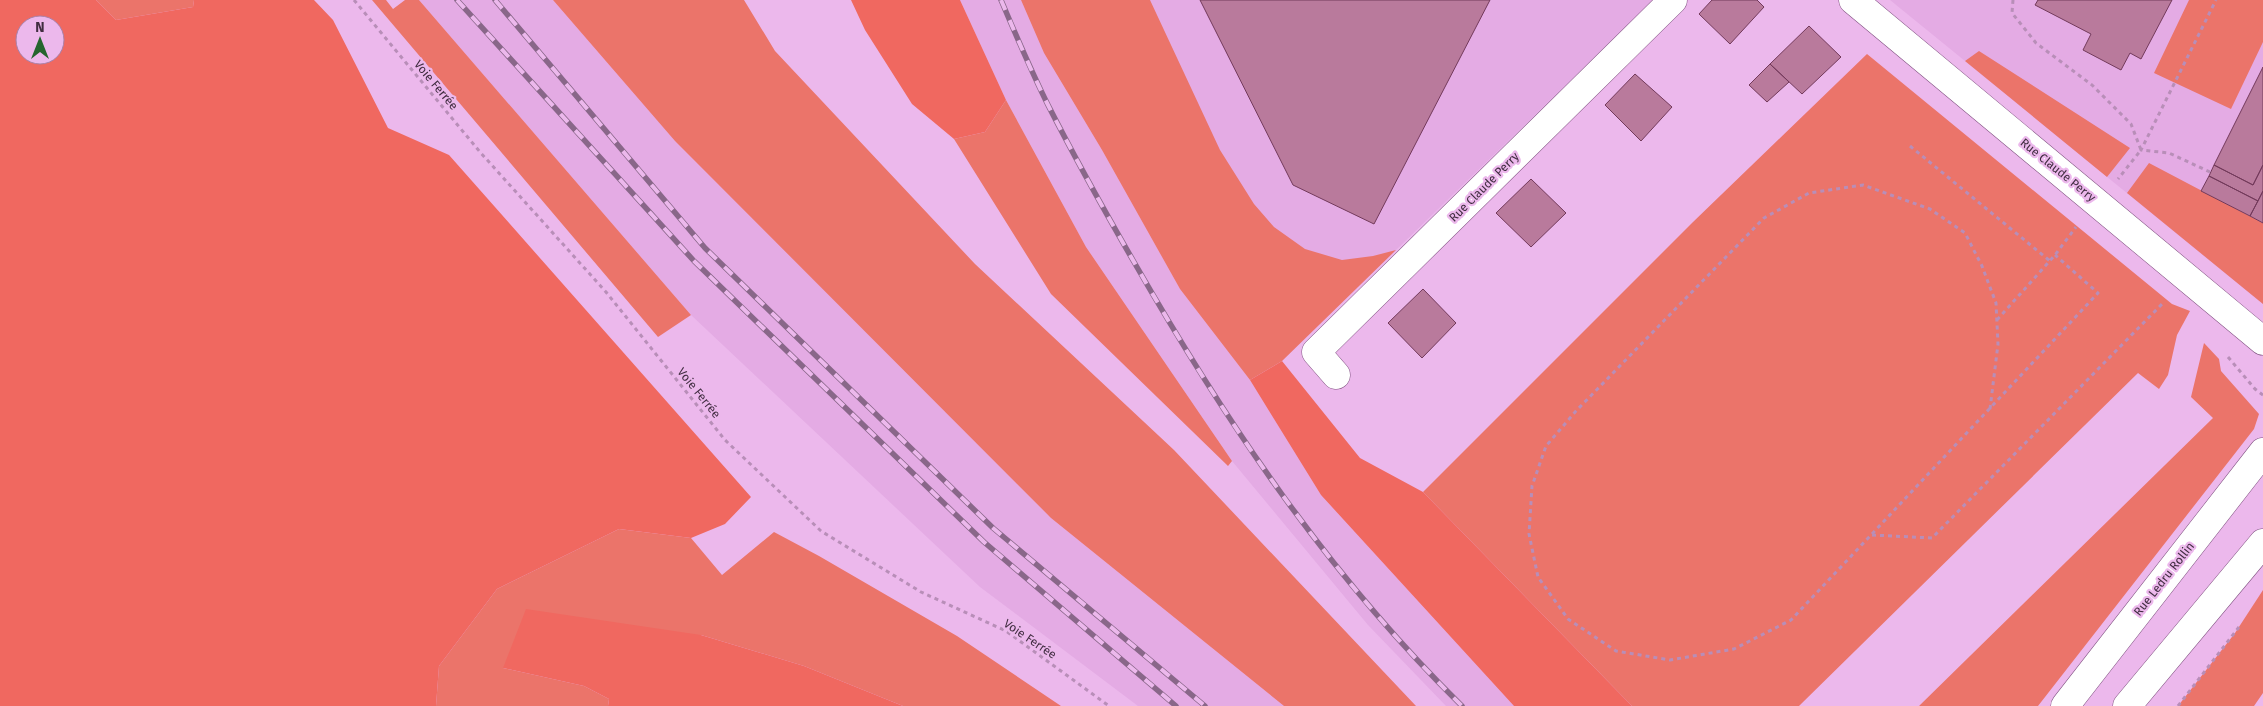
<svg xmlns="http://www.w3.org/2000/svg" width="2263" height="706" font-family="'Fira Sans',sans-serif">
<rect width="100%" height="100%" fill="#ecb8ec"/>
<path fill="#e4abe4" d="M419,0H553L675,141L1051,518L1284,706H1138L980,587L691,315Z
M960,0H1021L1044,53L1102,150L1180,289L1250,380L1321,495L1514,706H1446L1368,625L1232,461L1086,247L1006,100Z
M1040,0H1653L1282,361Z
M1890,0H2263V304L1965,61Z"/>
<path fill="#eb746a" d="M96,0H194L193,7L116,20Z
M372,0H386L393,9L405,0H419L691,315L658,337Z
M553,0H744L775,51L975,264L1174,450L1416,706H1284L1051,518L675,141Z
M1021,0H1150L1220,150L1254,204L1274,227L1305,249L1342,260L1373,256L1396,250L1282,361L1250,380L1180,289L1102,150L1044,53Z
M2189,0H2263V42L2231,109L2154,73Z
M1979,51L2130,148L2107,177L1965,61Z
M1867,54L2172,304L2190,311L2177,335L2168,375L2159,389L2138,373L1799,706H1632L1423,492L1693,222Z
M1006,100L1086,247L1232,461L1228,466L1051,294L954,139L985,132Z
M2149,163L2263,223V304L2127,193Z
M2204,343L2219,359L2221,371L2259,414L2254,429L2038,706H1919L2213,418L2191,397Z
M619,529L691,538L722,575L774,532L819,556L957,636L1061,706H903L804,666L701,635L503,668L584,686L609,699L608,706H436L439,666L497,589Z
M2263,590V693L2254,706H2178L2235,633Z"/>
<path fill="#f06860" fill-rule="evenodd" d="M0,0H96L116,20L193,7L194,0H314L333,20L388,128L449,155L751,497L725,524L691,538L619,529L497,589L439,666L436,706H0ZM25,25H55V55H25Z
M851,0H960L1006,100L985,132L954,139L912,104L865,30Z
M1282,361L1360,458L1423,492L1632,706H1514L1321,495L1250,380Z
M526,609L701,635L804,666L903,706H608L609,699L584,686L503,668Z"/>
<path fill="#b97a9c" stroke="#733a5b" d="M1200,0H1490L1374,224L1293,185Z
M1712,0H1757L1764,7L1730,44L1699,14Z
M2038,0H2172L2141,59L2130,53L2121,70L2083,50L2091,34L2035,5Z
M1809,26L1841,57L1802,94L1770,64Z
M1770,64L1789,82L1767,102L1749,85Z
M2263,67V165L2253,185L2214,165Z
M1635,74L1672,107L1641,141L1605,105Z
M2214,165L2253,185L2263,165V191L2258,201L2209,176Z
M2209,176L2258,201L2250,216L2201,191Z
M1531,179L1566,213L1531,247L1496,213Z
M2263,191V223L2250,216Z
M1423,289L1456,323L1422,358L1388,323Z"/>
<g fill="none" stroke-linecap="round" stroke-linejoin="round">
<defs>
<path id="minor" d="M1853,0L2263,341
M1336,375L1316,352L1673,0"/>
<path id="primary" d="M2065,706L2263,452
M2127,706L2263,543"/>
</defs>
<use href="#minor" stroke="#815382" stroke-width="29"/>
<use href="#primary" stroke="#815382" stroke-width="29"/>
<path stroke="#b88eb8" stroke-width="3" stroke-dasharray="4 4" stroke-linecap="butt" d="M354,0L480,152L606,292L725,440L821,531L921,592L1006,631L1109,706
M2013,0L2012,13L2036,43L2092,85L2131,124L2141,150L2118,179
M1910,146L2050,261
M2210,172L2169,153L2141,150L2216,0
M1997,320L2055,255L2076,227
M2228,357L2255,389L2263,395
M1990,409L1998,344L1996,303L1982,266L1965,233L1930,209L1863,185L1809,193L1764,218L1576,411L1546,446L1532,486L1529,534L1538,577L1568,619L1616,651L1670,660L1734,649L1791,620L1871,535L2098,293L2055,255
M1872,535L1932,538L2164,302
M2178,706L2239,627"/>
<use href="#minor" stroke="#fff" stroke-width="28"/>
<use href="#primary" stroke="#fff" stroke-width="28"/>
<defs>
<path id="rail" d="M457,0L694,261L984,542L1176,706
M495,0L705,248L993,528L1205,706
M1001,0C1016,35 1031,71 1048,105C1075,158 1104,210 1134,262C1227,424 1328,574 1462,706"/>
</defs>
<use href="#rail" stroke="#896789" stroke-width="5.5"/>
<use href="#rail" stroke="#ecb8ec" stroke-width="4" stroke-dasharray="11" stroke-linecap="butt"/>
</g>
<g text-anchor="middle" stroke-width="4.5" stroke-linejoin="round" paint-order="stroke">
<g font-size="12" fill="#412d41" stroke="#ecb8ec">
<text transform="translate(436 85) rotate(50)" y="4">Voie Ferrée</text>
<text transform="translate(2058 170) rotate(39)" y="4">Rue Claude Perry</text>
<text transform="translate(1484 187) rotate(-45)" y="4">Rue Claude Perry</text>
<text transform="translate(699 393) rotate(51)" y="4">Voie Ferrée</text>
<text transform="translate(2164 579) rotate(-52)" y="4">Rue Ledru Rollin</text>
<text transform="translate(1030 639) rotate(34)" y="4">Voie Ferrée</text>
</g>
</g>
<g transform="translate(40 40)"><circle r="24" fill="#ecb8ec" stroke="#a880a8"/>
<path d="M0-4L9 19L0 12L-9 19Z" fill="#25652f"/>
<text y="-8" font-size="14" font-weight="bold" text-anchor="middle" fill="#412d41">N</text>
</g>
</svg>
